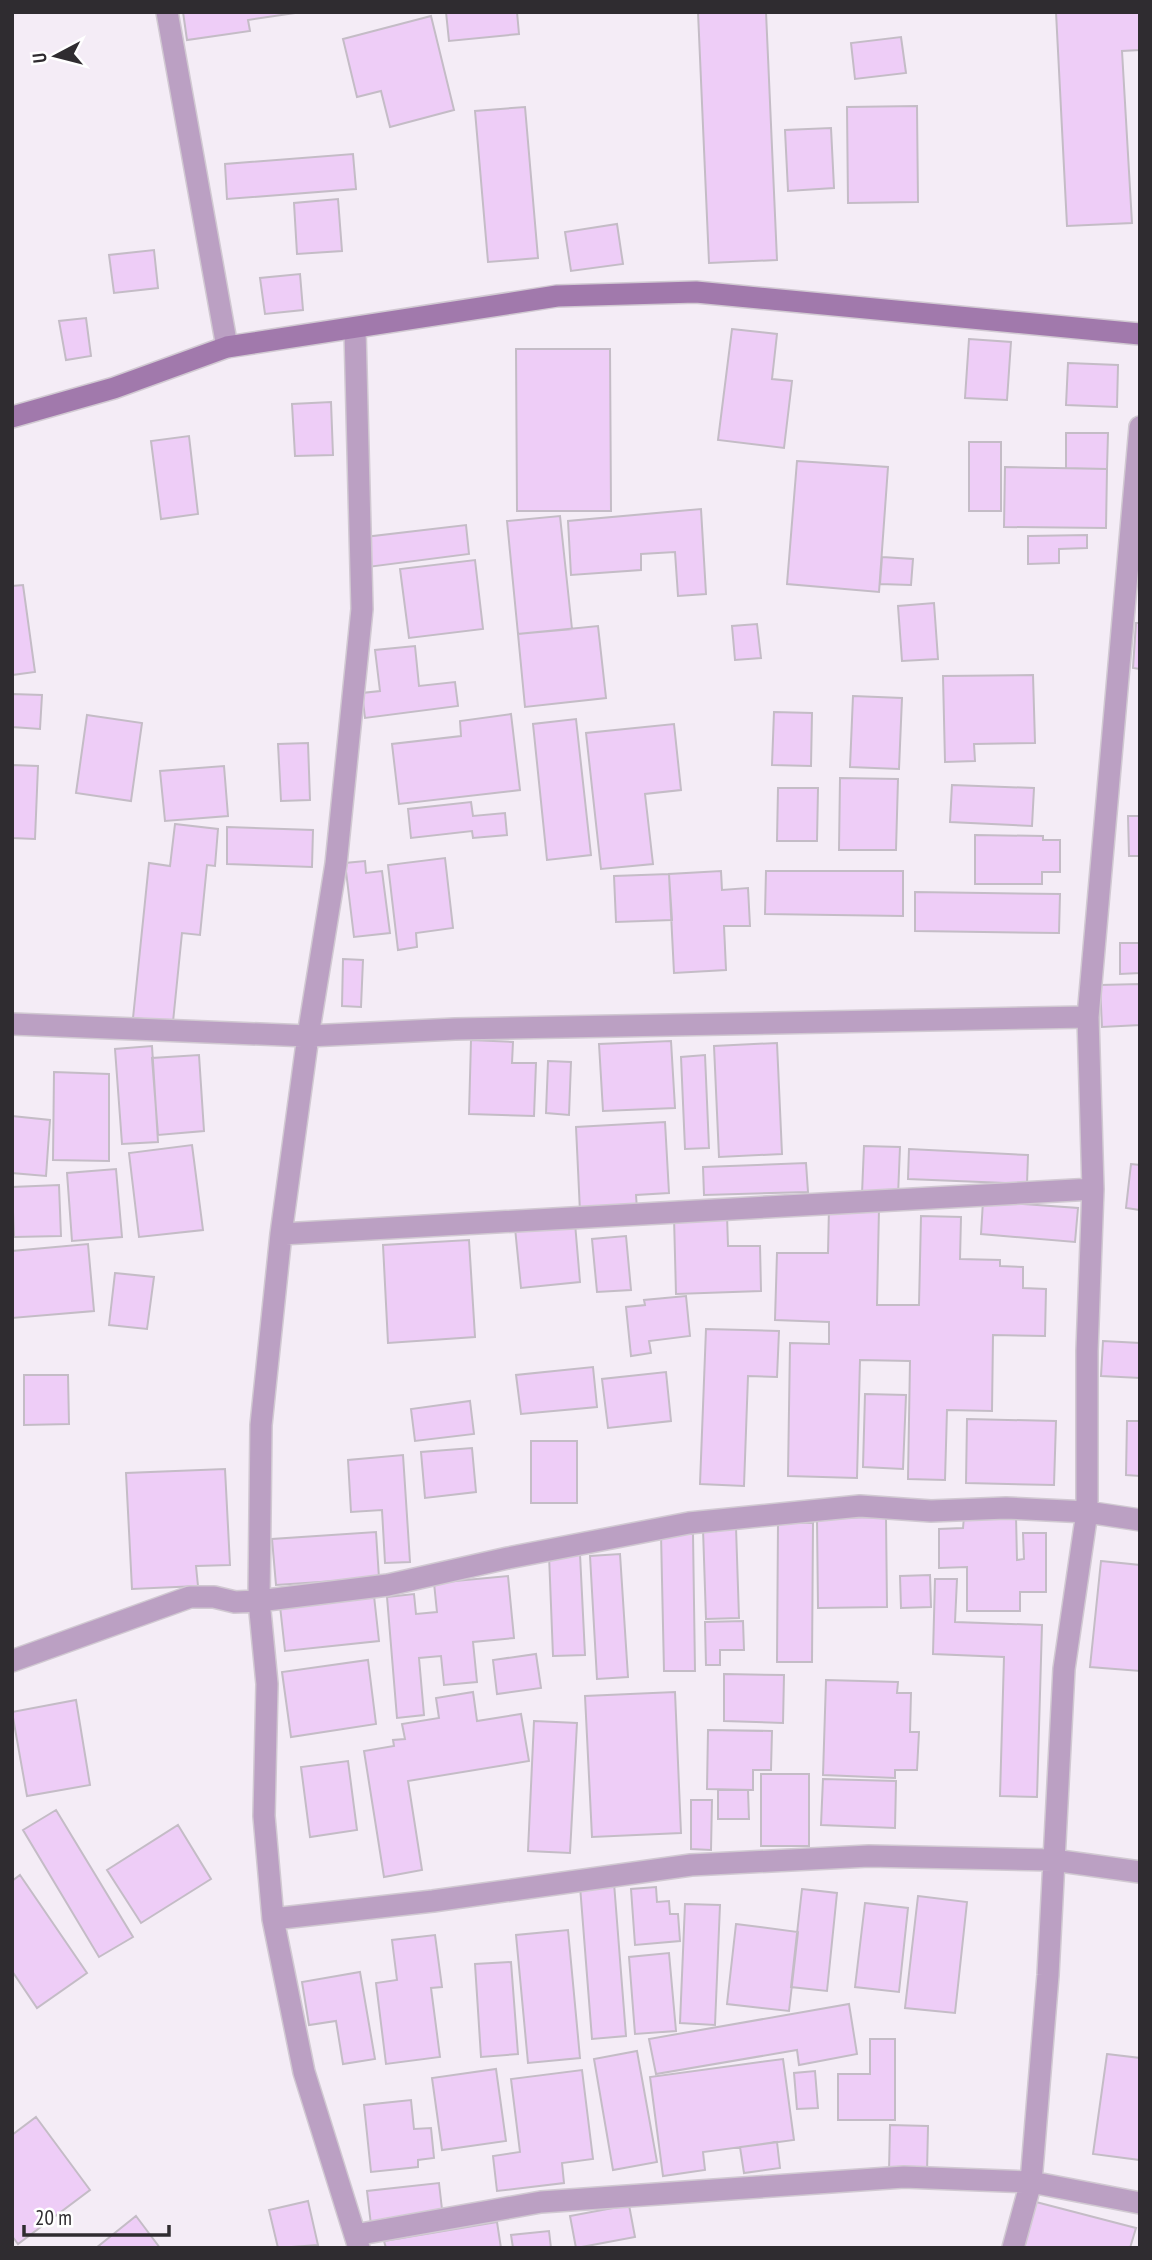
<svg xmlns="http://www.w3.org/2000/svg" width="1152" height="2260" font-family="'PT Sans Narrow',sans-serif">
<rect width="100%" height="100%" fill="#f4ecf6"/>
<path fill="#eecdf7" stroke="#c4bcc6" stroke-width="2" d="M183,12H302L248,20L250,31L187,40Z
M446,12H517L519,34L449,41Z
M698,12H766L777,260L709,263Z
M1056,12H1140V50L1122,51L1132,223L1067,226Z
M431,16L454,110L390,127L381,91L357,97L343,39Z
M901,37L906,73L855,79L851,43Z
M917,106L918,202L848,203L847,107Z
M525,107L538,258L488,262L475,111Z
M831,128L834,188L788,191L785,130Z
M353,154L356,189L227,199L225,164Z
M338,199L342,251L297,254L294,203Z
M617,224L623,264L571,271L565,232Z
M154,250L158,288L114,293L109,255Z
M300,274L303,310L265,314L260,278Z
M86,318L91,356L66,360L59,321Z
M732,329L777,334L772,379L792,381L784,448L718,440Z
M969,339L1011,342L1007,400L965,398Z
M516,349H610L611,511H517Z
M1068,363L1118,365L1117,407L1066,405Z
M331,402L333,455L295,456L292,404Z
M1066,433H1108L1107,469L1066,468Z
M189,436L198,514L161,519L151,441Z
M969,442H1001V511H969Z
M797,461L888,467L879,592L787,584Z
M1005,467L1107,469L1106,528L1004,527Z
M701,509L706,594L678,596L675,552L641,554V570L571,575L568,521Z
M560,516L572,629L518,634L507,521Z
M466,525L469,554L368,567L365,537Z
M1087,535V548L1059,549V563L1028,564V536Z
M882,557L913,559L911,585L880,584Z
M475,560L483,629L409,638L400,569Z
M23,585L35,672L12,675V586Z
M934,603L938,659L902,661L898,606Z
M1136,623H1140V669L1133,668Z
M757,624L761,658L735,660L732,626Z
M598,626L606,698L525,707L518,634Z
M415,646L419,686L455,682L458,706L365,718L362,693L380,691L375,650Z
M1033,675L1035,743L974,744L975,761L945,762L943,676Z
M12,694L42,695L40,729L12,727Z
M853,696L902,698L899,769L850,767Z
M774,712L812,713L811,766L772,765Z
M511,714L520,790L399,804L392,744L461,736L460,721Z
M87,715L142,723L131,801L76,793Z
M576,719L591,855L547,860L533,724Z
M674,724L681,790L645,794L653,864L601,869L586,733Z
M308,743L310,800L281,801L278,744Z
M12,765L38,766L35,839L12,838Z
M224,766L228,816L165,821L160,771Z
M840,778L898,779L896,850H839Z
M952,785L1034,788L1032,826L950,822Z
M778,788H818L817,841H777Z
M471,802L473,816L505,813L507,835L473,838L472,831L411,838L408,809Z
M1128,816H1140V856H1129Z
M175,824L218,829L215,866L207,865L200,935L182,933L173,1022L133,1018L149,863L170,866Z
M227,827L313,830L312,867L227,864Z
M975,835L1043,836V840H1060V872H1042V884H975Z
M445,858L453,928L416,933L417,947L398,950L388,865Z
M365,861L366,873L382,871L390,933L354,937L345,863Z
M721,871L722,890L748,888L750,926H724L726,970L674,973L669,874Z
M766,871H903V916L765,914Z
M669,874L672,920L616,922L614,876Z
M915,892L1060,894L1059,933L915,931Z
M1120,943H1140V973L1120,974Z
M343,959L363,960L361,1007L342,1006Z
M1140,984V1025L1102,1027L1100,985Z
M471,1040L513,1042L512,1063H536L534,1116L469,1114Z
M671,1041L675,1108L603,1111L599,1044Z
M777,1043L782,1154L719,1157L714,1046Z
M152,1046L158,1142L122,1144L115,1049Z
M199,1055L204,1131L158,1135L152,1058Z
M705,1055L709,1148L685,1149L681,1057Z
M548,1061L571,1062L569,1115L546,1113Z
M54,1072L109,1074V1161L53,1160Z
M12,1116L50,1120L46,1176L12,1173Z
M665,1122L669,1193L636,1195L637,1209L580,1212L576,1127Z
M192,1145L203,1230L139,1237L129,1153Z
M864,1146L900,1147L898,1196L862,1194Z
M909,1149L1028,1155L1027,1184L908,1179Z
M806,1163L808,1192L704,1195L703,1167Z
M1131,1164L1140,1165V1210L1126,1208Z
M116,1169L122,1237L72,1241L67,1173Z
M59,1185L61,1236L14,1237L12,1187Z
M983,1201L1078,1208L1075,1242L981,1234Z
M829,1207L879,1208L877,1305H919L921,1216L961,1217L960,1259L1000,1260V1266L1023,1267V1288L1046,1289L1045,1336L993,1335L992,1411L947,1410L945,1480L908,1479L910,1361L860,1360L857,1478L788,1476L790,1343L829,1344V1322L775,1320L777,1253H828Z
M727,1215L728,1246H760L761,1291L676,1294L674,1217Z
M575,1223L580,1282L521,1288L515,1228Z
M626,1236L631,1290L597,1292L592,1239Z
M469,1240L475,1337L388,1343L383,1245Z
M88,1244L94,1311L12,1318V1251Z
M115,1273L154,1277L147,1329L109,1325Z
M686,1296L690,1336L649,1341L651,1353L631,1356L626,1307L645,1305L644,1300Z
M706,1329L779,1331L777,1377L748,1376L744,1486L700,1484Z
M1103,1341L1140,1343V1378L1101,1376Z
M593,1367L597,1407L521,1414L516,1375Z
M666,1372L671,1421L608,1428L602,1379Z
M24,1375H68L69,1424L24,1425Z
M865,1394L906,1395L903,1469L863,1467Z
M470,1401L474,1434L415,1441L411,1409Z
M967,1419L1056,1421L1054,1485L966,1483Z
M1127,1421H1140V1476L1126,1475Z
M531,1441H577V1503H531Z
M472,1448L476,1492L425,1498L421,1452Z
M403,1455L410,1562L385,1563L382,1510L351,1512L348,1460Z
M225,1469L230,1565L196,1566L198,1586L132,1589L126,1473Z
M1016,1516L1017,1560L1024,1559L1023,1533H1046V1592H1020V1611H967V1567L939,1568V1529L963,1528L964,1517Z
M886,1517L887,1607L818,1608L817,1518Z
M778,1522L813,1523L812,1662H777Z
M736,1527L739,1618L706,1619L703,1529Z
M376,1532L379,1578L276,1585L272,1539Z
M661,1534H693L695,1671H664Z
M580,1554L585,1655L553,1656L549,1555Z
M620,1554L628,1677L597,1679L590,1556Z
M1101,1561L1140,1565V1671L1090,1667Z
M930,1575L931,1607L901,1608L900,1576Z
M508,1576L514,1638L473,1642L477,1682L444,1685L441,1656L419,1658L424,1715L397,1718L387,1597L414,1594L416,1614L437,1612L434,1583Z
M935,1579H957L955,1622L1042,1625L1037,1797L1000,1796L1004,1657L933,1654Z
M374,1596L379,1641L285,1651L280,1606Z
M743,1621L744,1650H720V1665H706L705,1622Z
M536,1654L541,1688L497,1694L493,1660Z
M368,1660L376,1724L291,1737L282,1672Z
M724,1674L784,1675L783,1723L724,1721Z
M826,1680L898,1682L897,1693H911L910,1732H919L917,1770H895V1778L823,1775Z
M473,1692L477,1721L521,1714L529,1761L408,1781L422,1870L384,1877L364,1751L394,1746L393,1740L405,1739L402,1724L439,1718L436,1698Z
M675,1692L681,1833L592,1837L585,1696Z
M76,1700L90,1785L27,1796L12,1712Z
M534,1721L577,1723L570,1853L528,1851Z
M708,1730L772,1731L771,1770H753V1790L707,1789Z
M348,1761L357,1830L310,1837L301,1767Z
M761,1774H809V1846H761Z
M823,1779L896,1781L895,1828L821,1825Z
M718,1790H748L749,1819H718Z
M691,1800H712L711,1850L691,1849Z
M56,1810L133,1937L99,1957L23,1830Z
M178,1825L211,1879L141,1923L107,1870Z
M20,1875L87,1973L37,2008L12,1971V1881Z
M614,1883L626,2036L592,2039L580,1886Z
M656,1887L657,1902L669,1901L670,1914H678L680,1941L635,1945L631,1889Z
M802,1889L837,1893L827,1991L791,1987Z
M918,1896L967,1902L955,2013L905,2008Z
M865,1903L908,1908L899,1992L855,1987Z
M685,1904L720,1905L715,2025L680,2023Z
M736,1924L798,1932L789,2011L727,2004Z
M568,1930L580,2058L528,2063L516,1935Z
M435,1935L442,1987L431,1988L440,2057L386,2064L376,1983L397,1980L392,1940Z
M669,1953L676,2031L635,2034L629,1957Z
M511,1962L518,2054L481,2057L475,1964Z
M360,1972L375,2059L343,2064L336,2021L309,2025L302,1982Z
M849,2004L857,2054L799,2065L797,2050L656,2074L649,2039Z
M870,2039H895V2120H838V2074H870Z
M637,2051L657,2162L613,2170L594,2059Z
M1107,2054L1140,2058V2160L1093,2154Z
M783,2059L794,2140L703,2152L705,2170L663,2176L650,2077Z
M496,2069L506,2141L442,2150L432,2078Z
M582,2070L593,2159L562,2163L564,2183L497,2191L493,2156L520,2152L511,2079Z
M815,2071L818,2108L797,2109L794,2073Z
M411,2100L414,2129L431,2128L434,2158L418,2160V2167L371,2172L364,2105Z
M36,2117L90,2190L18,2244L12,2236V2135Z
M890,2125L928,2126L927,2173L889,2172Z
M777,2142L780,2168L744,2173L740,2147Z
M439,2183L443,2218L371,2225L367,2191Z
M308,2201L318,2245L278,2248L269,2210Z
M1036,2202L1136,2228L1130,2248H1024Z
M629,2205L635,2237L576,2248L570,2216Z
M136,2216L160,2248H96Z
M497,2222L501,2248H386L384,2241Z
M549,2231L551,2248H513L511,2235Z"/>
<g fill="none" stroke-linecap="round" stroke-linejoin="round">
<defs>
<path id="street" d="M167,12L227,347
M355,330L362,609L336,864L308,1036L281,1234L261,1425L259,1601L267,1684L264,1816L273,1919L304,2072L359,2248
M12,1024L308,1036L455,1029L1088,1017
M281,1234L1093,1189
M12,1661L190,1597H214L235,1602L259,1601L388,1585L508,1558L689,1523L860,1506L931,1511L1006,1508L1087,1512L1140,1520
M273,1919L433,1901L691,1865L869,1856L1053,1860L1140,1872
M355,2235L541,2202L904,2177L1031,2182L1140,2203
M1013,2248L1031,2182L1048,1975L1064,1669L1087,1512V1351L1093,1189L1088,1017L1140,427"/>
<path id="secondary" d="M12,417L114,388L227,347L557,296L696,292L1140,334"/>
</defs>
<use href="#street" stroke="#d1c9d2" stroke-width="24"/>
<use href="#secondary" stroke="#d1c9d2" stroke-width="24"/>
<use href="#street" stroke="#bba0c3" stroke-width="21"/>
<use href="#secondary" stroke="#a179ac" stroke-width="21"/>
</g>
<rect width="1152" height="2260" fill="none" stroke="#2f2c30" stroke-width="28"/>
<g transform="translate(56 56) rotate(263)" stroke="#ffffff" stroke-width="5" paint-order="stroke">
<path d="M0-5L12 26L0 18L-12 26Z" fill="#2f2c30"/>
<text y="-10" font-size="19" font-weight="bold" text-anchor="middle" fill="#2f2c30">U</text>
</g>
<path d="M24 2225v10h145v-10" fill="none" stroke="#2f2c30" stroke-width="3.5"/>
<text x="35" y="2225" font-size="21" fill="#2f2c30" stroke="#ffffff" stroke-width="5" paint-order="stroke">20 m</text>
</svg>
